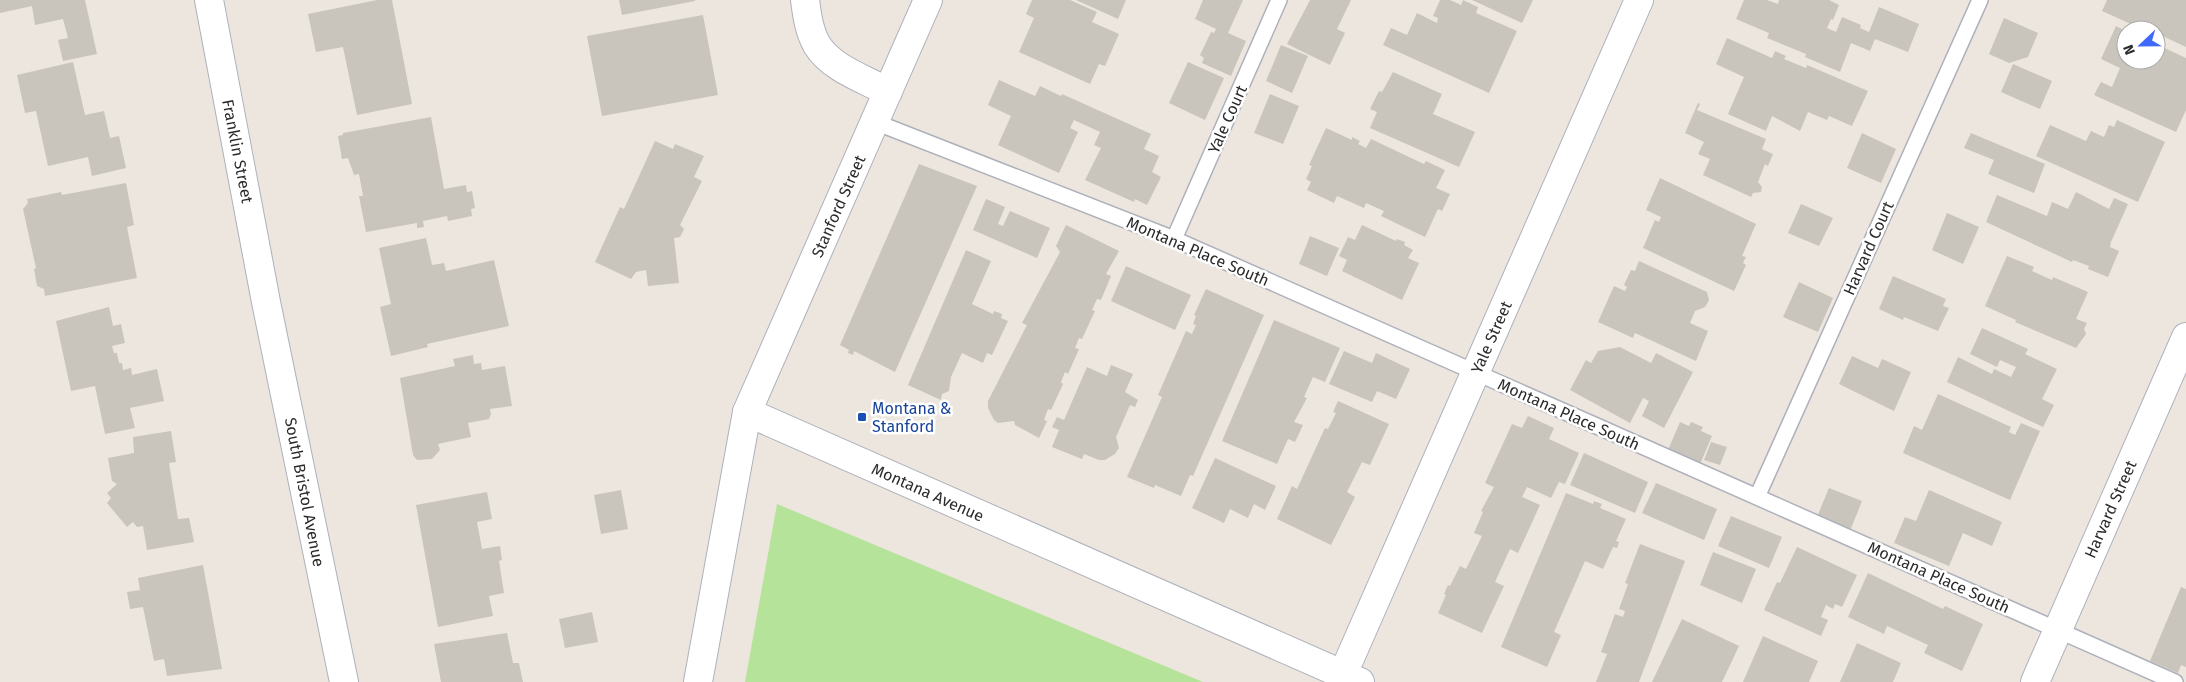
<svg xmlns="http://www.w3.org/2000/svg" width="2186" height="682" font-family="'Fira Sans',sans-serif">
<rect width="100%" height="100%" fill="#ede6de"/>
<path fill="#b6e39a" d="M777,504L1203,682H745Z"/>
<path fill="#c9c4bc" d="M0,0H85L97,54L63,61L58,40L68,38L63,19L35,25L32,6L0,13Z
M377,0H392L412,104L357,115L343,47L316,52L308,14Z
M619,0H695V1L622,15Z
M1032,0H1070L1097,12L1092,22L1119,34L1105,66L1099,64L1090,84L1019,52L1034,18L1026,14Z
M1076,0H1126L1118,19Z
M1203,0H1243L1228,33L1246,41L1231,76L1202,63L1204,58L1200,55L1211,32L1214,33L1216,29L1195,19Z
M1310,0H1351L1337,29L1345,33L1330,65L1287,44Z
M1440,0H1450L1461,5L1463,0L1478,7L1476,13L1517,31L1489,93L1383,45L1391,28L1407,35L1417,13L1437,23L1438,18L1433,16Z
M1472,0H1533L1522,23Z
M1744,0H1767L1778,4L1779,0H1829L1839,5L1833,20L1831,19L1827,28L1836,32L1842,17L1861,25L1860,28L1869,32L1879,7L1919,24L1908,52L1875,39L1870,51L1851,43L1840,72L1805,57L1806,54L1767,38L1769,33L1736,19Z
M2107,0H2186V47L2156,33V30L2143,27L2142,29L2102,11Z
M703,15L718,95L602,116L587,36Z
M2004,18L2038,33L2028,57L2009,63L1989,54Z
M2116,26L2126,31V60H2156V44L2186,58V110L2176,132L2094,95L2101,82L2112,87L2120,68L2101,59Z
M1727,38L1772,58L1775,51L1786,56L1784,59L1806,68L1807,65L1868,91L1852,126L1829,116L1827,120L1808,112L1800,131L1772,116L1766,131L1728,114L1744,77L1716,64Z
M1281,45L1308,56L1292,93L1266,81Z
M73,62L85,115L104,111L110,138L119,136L126,168L92,176L88,157L48,166L36,111L25,113L17,75Z
M1188,62L1224,78L1205,120L1169,103Z
M2013,64L2052,81L2040,109L2001,92Z
M1393,72L1442,94L1433,114L1475,132L1459,167L1370,128L1377,112L1370,109L1379,91L1382,92Z
M999,80L1035,96L1040,86L1061,96L1062,94L1151,134L1144,149L1159,156L1152,172L1161,177L1147,205L1135,199L1134,202L1085,180L1101,148L1094,145L1100,132L1074,120L1070,128L1078,132L1059,173L998,145L1011,116L988,105Z
M1270,94L1299,106L1283,144L1254,133Z
M1698,103L1700,104L1697,110L1766,139L1762,149L1773,154L1768,166L1765,164L1758,182L1762,187L1761,192L1753,193L1751,197L1703,175L1710,159L1698,154L1704,142L1685,133Z
M431,117L444,189L466,185L467,192L472,191L475,208L471,209L472,216L448,221L447,216L423,221L424,227L417,228V223L366,232L359,196H363L359,174L354,175L348,158L342,159L338,136L343,135V133Z
M2117,120L2165,142L2138,202L2036,156L2050,125L2086,141L2091,131L2104,137L2109,125L2114,127Z
M1326,128L1352,140V137L1360,141L1358,144L1366,148L1371,139L1424,164L1426,161L1445,170L1436,188L1450,194L1442,211L1438,209L1425,237L1381,216L1384,211L1366,203L1364,208L1337,196L1334,203L1307,190L1311,182L1306,179L1312,166L1309,165Z
M1862,133L1896,149L1881,183L1847,168Z
M1971,133L2045,164L2034,193L1988,174L1994,160L1964,148Z
M655,141L673,149L675,144L704,156L694,177L702,181L680,225L684,229L680,237L674,238L679,283L648,286L646,270L636,272L631,279L595,262L620,207L624,209Z
M919,164L977,186L895,372L854,351L853,355L848,353L849,350L840,345Z
M1660,178L1756,224L1742,256L1746,257L1743,263L1746,265L1734,291L1643,248L1655,220L1659,222L1661,217L1646,210Z
M126,183L134,225L127,227L137,278L45,296L44,289L37,286L34,269L36,268L23,209L28,203L27,199L61,192L62,195Z
M2076,192L2109,209L2114,198L2128,204L2111,242L2110,247L2119,251L2108,277L2088,269L2089,266L2073,260L2072,262L1986,222L1997,195L2047,216L2052,202L2068,209Z
M986,199L1005,207L998,224L1003,226L1010,211L1050,228L1037,258L973,230Z
M1801,204L1833,218L1819,246L1788,233Z
M1947,213L1979,227L1963,264L1932,250Z
M1066,225L1119,251L1106,274L1111,276L1101,300L1097,299L1092,310L1095,311L1082,339L1079,338L1075,348L1079,349L1068,374L1065,372L1061,382L1063,384L1051,410L1048,409L1044,420L1047,421L1039,438L1015,425L1014,421L998,423L994,420L988,408V401L1027,325L1022,323L1060,252L1056,246Z
M1362,225L1396,241L1397,239L1405,242L1404,245L1413,250L1408,258L1419,263L1402,300L1342,271L1347,260L1339,256L1348,237L1355,240Z
M1310,236L1339,248L1327,276L1299,264Z
M426,238L432,265L444,263L446,271L494,260L509,326L427,344L428,347L391,356L380,307L391,304L379,248Z
M966,250L991,261L972,304L993,314L994,311L1002,314L1001,318L1008,321L992,355L987,353L983,363L962,353L951,377L949,391L942,394L941,400L908,385Z
M2007,256L2034,267L2032,271L2052,280L2053,277L2088,292L2076,319L2087,323L2084,329L2086,334L2076,348L2015,322L2016,320L1985,306Z
M1639,261L1707,292L1709,300L1705,307L1695,311L1690,323L1708,331L1696,361L1635,333L1633,338L1598,322L1614,286L1625,291L1627,287L1624,285L1631,270L1635,271Z
M1126,266L1191,295L1175,330L1111,301Z
M1893,276L1946,299L1943,306L1949,308L1938,331L1904,317L1903,320L1879,309Z
M1799,282L1833,298L1818,332L1783,317Z
M1206,289L1264,315L1193,476L1190,475L1181,496L1155,485L1154,488L1127,477L1162,397L1158,395L1186,331L1192,334L1196,325L1193,324L1196,316L1194,315Z
M109,307L113,326L121,324L125,343L112,346L114,353H117L119,363H122L123,370L131,368L132,375L157,369L164,401L130,408L135,428L105,434L95,386L71,391L56,321Z
M1274,320L1340,348L1325,382L1313,377L1304,397L1307,398L1294,422L1303,425L1295,442L1288,439L1277,464L1222,441Z
M1982,328L2028,349L2025,354L2057,369L2042,399L2054,405L2043,427L1947,382L1958,357L1992,374L1994,369L2011,377L2016,367L2000,360L1997,367L1970,354Z
M1620,347L1651,363L1656,353L1693,372L1664,428L1642,416L1649,401L1643,398L1630,423L1570,390L1586,360L1591,363L1598,351Z
M1344,351L1372,363L1376,353L1410,369L1396,399L1377,391L1372,402L1329,384Z
M473,355L474,364L481,363L482,370L505,366L512,406L490,409L491,414L489,419L468,423L471,437L438,444L440,450L432,459L417,460L413,455L400,378L455,366L453,359Z
M1852,356L1878,368L1882,359L1911,372L1894,411L1839,384Z
M1111,365L1133,374L1125,392L1138,400L1135,407L1130,405L1116,437L1119,448L1115,454L1105,460H1099L1084,454L1082,459L1052,447L1059,430L1052,427L1057,417L1064,420L1087,367L1107,376Z
M1938,394L2011,427L2009,432L2015,435L2021,423L2040,431L2010,500L1903,453L1914,426L1922,430Z
M1338,401L1389,424L1370,465L1362,462L1347,492L1355,497L1331,545L1277,519L1292,486L1297,489L1325,428L1328,429L1336,413L1333,412Z
M1528,416L1554,428L1549,439L1579,453L1565,484L1559,482L1551,498L1527,487L1522,497L1540,505L1518,553L1510,549L1495,582L1504,586L1482,633L1438,613L1446,595L1444,594L1448,585L1450,586L1460,566L1466,569L1482,536L1474,533L1483,512L1481,511L1494,487L1485,483L1512,424L1522,428Z
M1680,422L1689,426L1691,422L1703,427L1701,431L1712,436L1700,464L1668,450Z
M171,431L176,462L169,463L178,519L189,518L194,542L147,550L143,526L137,527L133,522L127,527L107,503L111,498L107,493L117,484L112,481L108,458L134,453L133,437Z
M1711,442L1727,447L1720,465L1704,460Z
M1584,453L1648,482L1635,513L1570,485Z
M1215,458L1276,486L1265,510L1254,504L1248,518L1230,509L1224,523L1192,508Z
M1656,483L1717,509L1704,540L1642,513Z
M1829,488L1862,501L1850,531L1817,517Z
M621,490L628,529L601,534L594,495Z
M1929,490L2002,522L1992,546L1963,533L1949,566L1894,543L1905,517L1916,521Z
M487,492L492,519L477,522L482,549L500,546L502,560L499,561L504,593L489,596L493,616L438,627L416,505Z
M1566,493L1593,504L1594,501L1602,504L1600,508L1626,519L1616,541L1619,542L1617,548L1613,547L1603,569L1585,561L1554,632L1561,635L1547,667L1501,647Z
M1731,516L1782,537L1769,568L1718,546Z
M1640,544L1685,561L1639,682H1596L1607,654L1601,652L1615,614L1623,617L1625,611L1619,609L1628,584L1625,583Z
M1797,547L1857,575L1842,607L1835,604L1833,609L1826,605L1821,617L1828,620L1821,636L1764,610L1777,582L1780,583Z
M1713,552L1756,569L1742,603L1700,585Z
M203,565L222,669L167,676L164,659L154,661L143,607L130,609L127,592L140,590L138,578Z
M1868,573L1943,609L1945,606L1983,624L1962,671L1924,653L1928,645L1887,626L1884,634L1848,617Z
M2181,587L2186,589V667L2181,665L2178,673L2150,661Z
M592,612L598,642L565,648L559,619Z
M1682,619L1739,646L1722,682H1652Z
M507,633L513,663H519L523,682H441L434,644Z
M1763,636L1818,661L1809,682H1743Z
M1857,643L1901,663L1893,682H1840Z"/>
<g fill="none" stroke-linecap="round" stroke-linejoin="round">
<defs>
<path id="service" d="M875,122L1174,239L2175,682
M1174,239L1279,0
M1757,497L1980,0"/>
<path id="minor" d="M209,0L266,302L344,682
M805,0C807,15 809,31 817,45C832,69 865,79 888,92
M747,412L928,0
M1343,674L1639,0
M2035,682L2186,337"/>
<path id="tertiary" d="M698,682L747,412L1360,682"/>
</defs>
<use href="#service" stroke="#aeb1bb" stroke-width="18"/>
<use href="#minor" stroke="#aeb1bb" stroke-width="30"/>
<use href="#tertiary" stroke="#aeb1bb" stroke-width="30"/>
<use href="#service" stroke="#fff" stroke-width="15"/>
<use href="#minor" stroke="#fff" stroke-width="28"/>
<use href="#tertiary" stroke="#fff" stroke-width="28"/>
</g>
<rect fill="#1a4fb4" stroke="#fff" stroke-width="2" x="857" y="412" width="10" height="10" rx="2.5"/>
<g text-anchor="middle" stroke-width="5" stroke-linejoin="round" paint-order="stroke">
<g font-size="16" fill="#2b2b2b" stroke="#fff">
<text transform="translate(1227 119) rotate(-66)" y="6">Yale Court</text>
<text transform="translate(238 151) rotate(79)" y="6">Franklin Street</text>
<text transform="translate(838 206) rotate(-66)" y="6">Stanford Street</text>
<text transform="translate(1868 248) rotate(-66)" y="6">Harvard Court</text>
<text transform="translate(1198 251) rotate(23)" y="6">Montana Place South</text>
<text transform="translate(1491 337) rotate(-66)" y="6">Yale Street</text>
<text transform="translate(1569 414) rotate(24)" y="6">Montana Place South</text>
<text transform="translate(305 492) rotate(79)" y="6">South Bristol Avenue</text>
<text transform="translate(928 492) rotate(24)" y="6">Montana Avenue</text>
<text transform="translate(2110 509) rotate(-66)" y="6">Harvard Street</text>
<text transform="translate(1939 577) rotate(24)" y="6">Montana Place South</text>
</g>
<g font-size="16" fill="#164399" stroke="#fff" text-anchor="start">
<text x="872" y="414">Montana &amp;<tspan x="872" dy="18">Stanford</tspan></text>
</g>
</g>
<g transform="translate(2141 45) rotate(248)"><circle r="24" fill="#ffffff" stroke="#aaaaaa"/>
<path d="M0-4L9 19L0 12L-9 19Z" fill="#3f69f9"/>
<text y="-8" font-size="14" font-weight="bold" text-anchor="middle" fill="#2b2b2b">N</text>
</g>
</svg>
